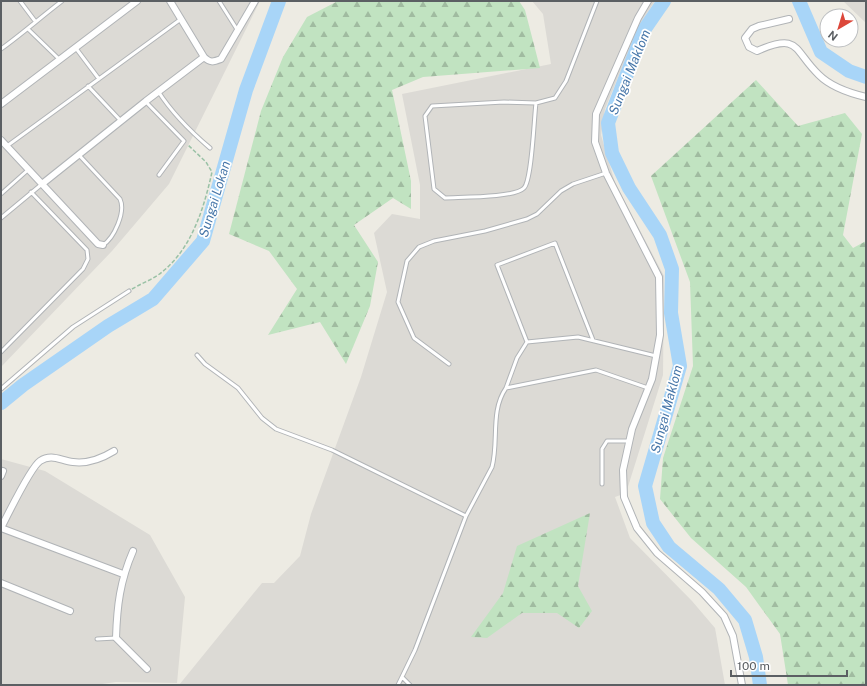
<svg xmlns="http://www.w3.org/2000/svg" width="867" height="686" font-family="'Public Sans',sans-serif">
<defs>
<pattern id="forest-firs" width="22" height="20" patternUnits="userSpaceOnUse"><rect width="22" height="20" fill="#c1e3c1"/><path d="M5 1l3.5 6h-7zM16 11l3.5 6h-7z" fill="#a0bba0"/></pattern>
</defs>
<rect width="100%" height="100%" fill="#edebe3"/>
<path fill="#dcdad5" d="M1,1H260L169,184L112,251L1,367Z
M532,1H655L640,24L605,109L601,135L615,183L664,276L663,375L626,493L615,497L630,538L692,601L715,628L725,685H179L262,583H274L300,556L311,514L361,377L387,292L374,233L392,214L420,219V185L402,94L551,64L543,14Z
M843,1H866V23Z
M1,459L45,471L150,535L185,597L177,683L116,682L95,685H1Z"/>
<path fill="url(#forest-firs)" d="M338,1H519L525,10L540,68L423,77L392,90L411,181V209L393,198L354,225L378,262L370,306L346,364L320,322L268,335L297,289L269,251L229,234L261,111L283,57L307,17Z
M756,80L798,126L845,113L862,134L843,235L853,248L866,241V685H788L780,634L746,587L691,538L660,499L663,458L693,366L690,282L651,176Z
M590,513L578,586L592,611L579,628L557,613H522L487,638L471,637L503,593L517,546Z"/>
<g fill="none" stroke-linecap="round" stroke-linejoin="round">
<path stroke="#a8d5f8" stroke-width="14" d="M664,1L644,30L608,123L612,153L629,188L660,235L672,269L671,313L680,366L645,486L653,523L669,547L719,589L745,620L756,657L760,685
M799,1L821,52L849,71L866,77
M1,403L23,385L108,326L153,299L203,241L246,90L279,1"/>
<defs>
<path id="lane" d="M20,1L35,21
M219,1L238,31
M28,29L59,59
M75,47L99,79
M1,49C22,34 41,17 62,1
M88,86L121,121
M158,91C172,113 190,131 210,148
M146,102L184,141L159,175
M536,103C534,118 532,180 524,188C514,198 461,197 445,198L434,189L425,116L432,106L504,102L536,103L555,98L566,81L597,1
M7,146L181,19
M78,154L120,199C126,212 114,238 103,245
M1,194L29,169
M1,218L42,184
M593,340L555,243L497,265L527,342L578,337L656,356
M1,352L83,269L88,259L87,250L31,192
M197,355L205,364L238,388L262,418L276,429L332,450L466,516
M449,364L414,338L398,302L407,261L419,247L434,241L485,231L527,219L537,214L561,191L573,184L606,173
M506,388L517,358L527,342
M1,389L73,327L129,291
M602,484V449L607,441H629
M97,639L116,638
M402,677L410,685
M398,685L415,650L466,516L492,467C499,441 490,411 506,388L596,370L648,388"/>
<path id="street" d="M170,1L204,57C210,63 213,62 221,59L255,1
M648,1L638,18L596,114L595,142L606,173L659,277L660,335L652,379L632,429L623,470L624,497L637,528L657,553L702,592L724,616L733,636L742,685
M789,19L759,26L752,29L745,38L749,47L757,51C800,32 793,50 819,75C831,87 849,93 866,97
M1,104L137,1
M1,140L98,244L103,245
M42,184L146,101L204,57
M1,476L3,471
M1,528C7,516 31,467 40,461C52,453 61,461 73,462C88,464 101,459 114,451
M1,528L123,574
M133,551C120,581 117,606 116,638L147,669
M1,583L70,611"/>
</defs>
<use href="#lane" stroke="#b1b4b7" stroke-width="5"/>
<use href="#street" stroke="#b1b4b7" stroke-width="8"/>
<path stroke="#99c1a5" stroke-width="1.5" stroke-dasharray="4 2" stroke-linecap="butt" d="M132,289C142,283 154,279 162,272C192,248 204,208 212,172L206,162L188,145"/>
<use href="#lane" stroke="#fff" stroke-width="3"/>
<use href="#street" stroke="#fff" stroke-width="6"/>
</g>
<g text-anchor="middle" stroke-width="3.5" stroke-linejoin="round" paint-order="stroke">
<g font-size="13" font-style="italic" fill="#4676a9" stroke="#fff">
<text transform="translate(629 72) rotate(-68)" y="5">Sungai Maklom</text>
<text transform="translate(214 199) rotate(-73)" y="5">Sungai Lokan</text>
<text transform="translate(666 409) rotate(-75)" y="5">Sungai Maklom</text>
</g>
</g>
<rect width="867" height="686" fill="none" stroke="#5b5f63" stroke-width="4"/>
<g transform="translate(839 28) rotate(218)"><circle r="19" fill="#ffffff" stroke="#bdbfc1"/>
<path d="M0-3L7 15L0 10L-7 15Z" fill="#dc473a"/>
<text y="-6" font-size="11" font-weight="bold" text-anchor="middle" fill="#5b5f63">N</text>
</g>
<path d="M731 670v6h116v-6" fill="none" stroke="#5b5f63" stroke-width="2"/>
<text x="737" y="670" font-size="12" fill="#5b5f63" stroke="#ffffff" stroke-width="3" paint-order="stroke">100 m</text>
</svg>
